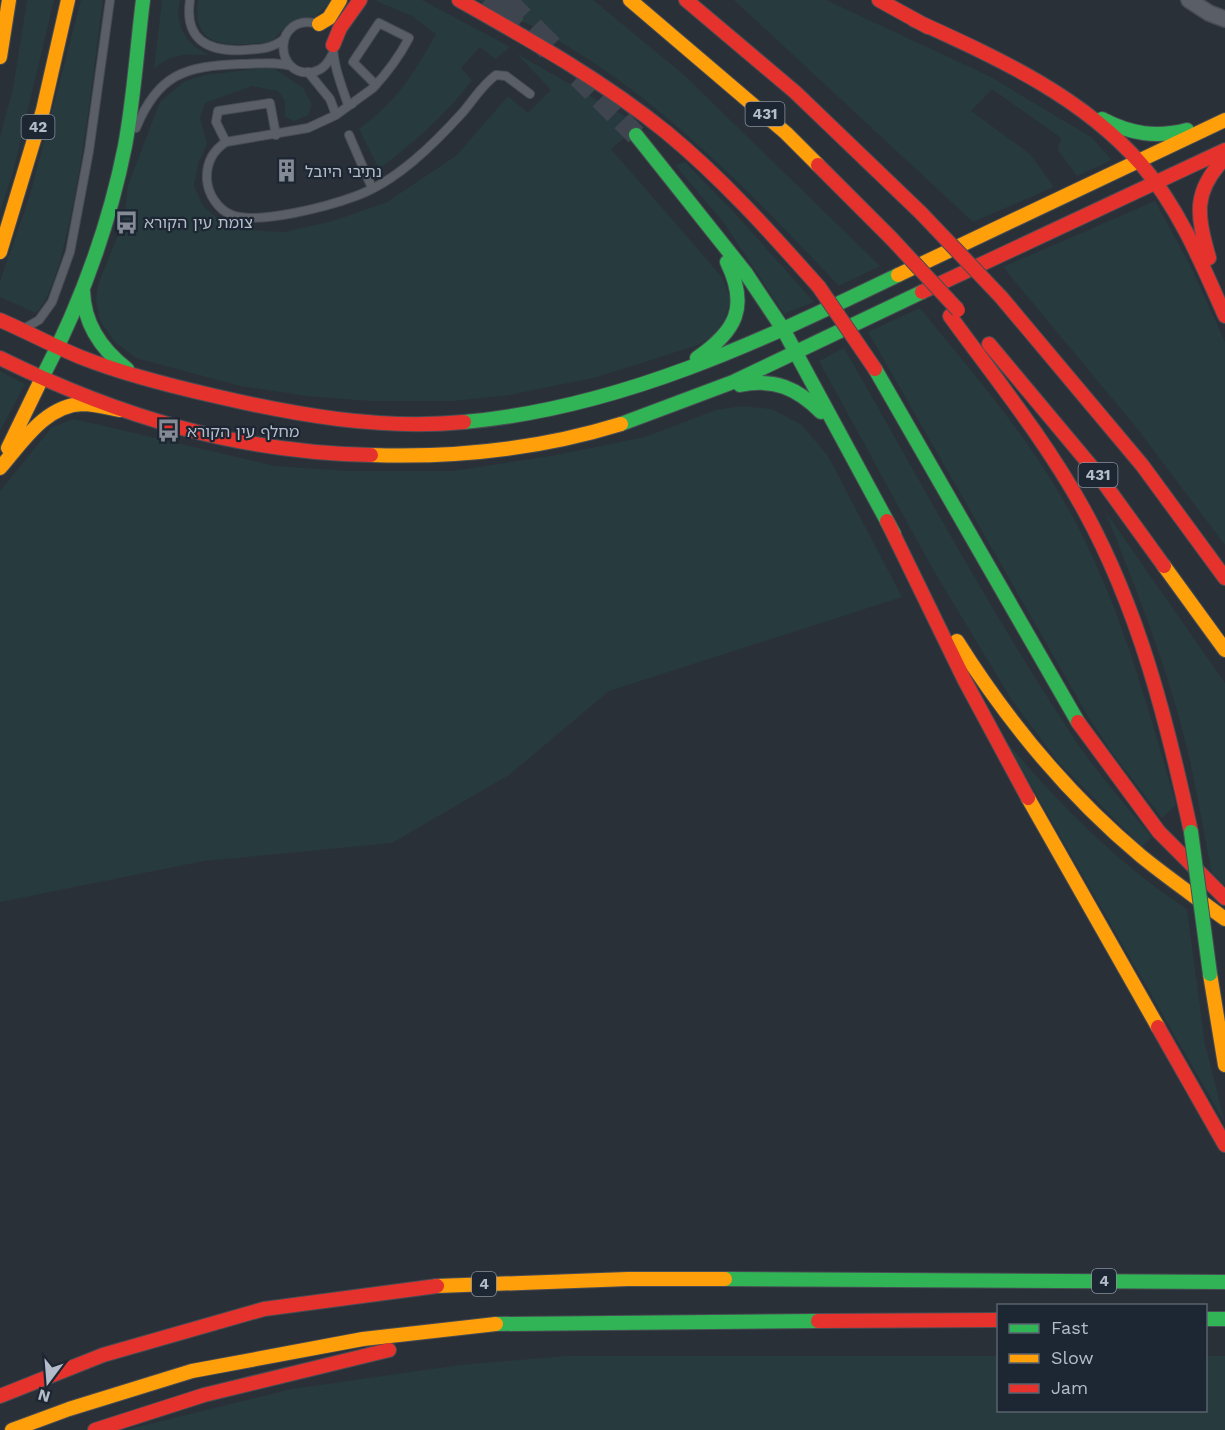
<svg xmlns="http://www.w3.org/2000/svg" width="1225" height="1430" font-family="'Work Sans','Noto Sans Hebrew',sans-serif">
<rect width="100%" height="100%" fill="#2a3038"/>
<path fill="#273a3e" d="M27,0H54L13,172L0,211V136L13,89Z
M81,0H103C94,62 74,274 36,313L0,297V281L30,195Z
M162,0H180C174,26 186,45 210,55C189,54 170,53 154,69Z
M198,0H332L315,17C291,16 287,27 271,42C235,45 190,53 198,0Z
M378,0H422L510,47L495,59L480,47L461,68L472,80C445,116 414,142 379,169L359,129C398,100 413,75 436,34L412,16L376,1Z
M478,0H593L684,75L880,266L839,286C750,192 658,95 543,32C522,20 500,11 478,0Z
M734,0H826L989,76L1091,137L1112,160L1077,176L1058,150L1061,138L992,89L971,111L1030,154L1054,187L973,222Z
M516,53L640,125L611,149L722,277L731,299L725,319L714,335L698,345L597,377L509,395L453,401H368L307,396L240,386L136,358L115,342L100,321L96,301L98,285L124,220L128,185L160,102L185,81L205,75L272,67L303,88L312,105L308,115L294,121L285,117V101L278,91L252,86L205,103L200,118L207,144L198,164L194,186L203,206L219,220L246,230L284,232L333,221L387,202L457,155L508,96L528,113L551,90Z
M685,162L731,209L814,302L784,314L724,223L675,165Z
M1155,201L1191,267L1225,342V545L1136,427L1003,267Z
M920,308C967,366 1016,422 1055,486C1115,584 1145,696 1176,805L1162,818L1110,750L1089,718L868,332Z
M844,348C917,475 987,606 1068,729C1093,768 1123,802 1152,837L1142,847L1059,763L1011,699L931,566L819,361Z
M0,371L25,384L0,431Z
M742,406L772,409L802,425L828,456L902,597L609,691L509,775L392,843L204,861L0,902V491L52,427L74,419L275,466L348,471H453L556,455L645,437L716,410Z
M1105,511L1225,683V886L1212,874C1204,835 1198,796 1189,757C1170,673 1137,591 1105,511Z
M1005,740C1057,802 1119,865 1187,909L1205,1044L1225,1123Z
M565,1356H998V1410H1206V1356H1225V1430H125L292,1389L460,1365Z"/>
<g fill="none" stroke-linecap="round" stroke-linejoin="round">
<path stroke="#3f454e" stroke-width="21" stroke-dasharray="21 10" stroke-linecap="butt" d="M485,0L517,27
M578,77L636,135"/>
<path stroke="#3f454e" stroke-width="27" stroke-dasharray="27 14" stroke-linecap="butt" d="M502,0L552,50"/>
<defs>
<path id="lane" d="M190,0C184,40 208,52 244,50C259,49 272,49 284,39
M319,24C272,11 273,79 313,72C323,70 328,63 333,53
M333,45C333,64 341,84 347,102L352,104
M308,72L330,99L336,115
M376,85L353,62L379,23L409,38C399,57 388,72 373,88L336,115L308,128L226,142C212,151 206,163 207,180C208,194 218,210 232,215C259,225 329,206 356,196C397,181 434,144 463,112C474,99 482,85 496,75L506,76L530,94
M136,128C158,74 185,66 241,64C258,64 275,61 291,66
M349,135L372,188
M226,142L216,122L218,111L270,103L276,135
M25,328L39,320L52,302L70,252L89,151L110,0"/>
<path id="street" d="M1189,0L1209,13L1225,19"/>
<path id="fast" d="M1102,119C1131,134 1156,138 1187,130
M636,135L745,272L783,329L894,534
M83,291C84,324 101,349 127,369
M697,358C736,331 749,307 727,262
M875,369L1078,722
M42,378C80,305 109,226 125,146C134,98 137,48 143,0
M740,385C774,378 797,388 821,412
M464,422C620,408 759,342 898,275
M621,424L733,382L922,292
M725,1279L1225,1282
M1206,1319H1225
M496,1324L818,1321"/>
<path id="slow" d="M630,0L786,133L818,165
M319,24L329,18L340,0
M0,57L9,0
M0,252L43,110L68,0
M898,275L1225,120
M8,448L42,378
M371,455C455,458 540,449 621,424
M0,468C22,443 45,405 83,404C95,404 108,408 120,410
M1164,566L1225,650
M957,641C1008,722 1067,794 1141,856C1168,878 1197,898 1225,919
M1028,798L1158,1027
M1210,974L1225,1065
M437,1286L628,1279H725
M12,1430L69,1409L192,1371L363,1339L496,1324"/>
<path id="jam" d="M459,0C530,40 602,80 666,132C722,178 771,233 819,287
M686,0L795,92L921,213
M879,0L928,27
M914,20C995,57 1081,95 1141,164C1179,208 1202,264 1225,316
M333,45L340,28L360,0
M818,165L891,238
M1209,258C1197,215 1192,192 1225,158
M922,292L1225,150
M1001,297L1142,465L1225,578
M950,316C996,379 1046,441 1084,510C1139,610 1167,721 1191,832
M0,320C28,332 55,347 83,358C126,375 171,386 215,396C296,415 381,430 464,422
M989,344L1096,472L1164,566
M0,358C120,417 236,452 371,455
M887,521L965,681L1028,798
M1078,722L1159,832L1225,898
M1158,1027L1225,1145
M818,1321L998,1320
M0,1396L103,1355L264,1309L437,1286
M95,1430L204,1395L389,1350"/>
</defs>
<use href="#lane" stroke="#484c53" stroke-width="10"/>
<use href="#street" stroke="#484c53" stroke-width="18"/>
<use href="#fast" stroke="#484c53" stroke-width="16"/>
<use href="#slow" stroke="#484c53" stroke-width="16"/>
<use href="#jam" stroke="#484c53" stroke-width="16"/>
<use href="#lane" stroke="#5a5e66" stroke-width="8"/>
<use href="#street" stroke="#5a5e66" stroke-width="15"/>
<use href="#fast" stroke="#30b455" stroke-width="14"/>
<use href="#slow" stroke="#ff9f0a" stroke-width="14"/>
<use href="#jam" stroke="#e5322d" stroke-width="14"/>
<defs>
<path id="fast-bridge" d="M1191,832L1210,974"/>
<path id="jam-bridge" d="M921,213L1001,297
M891,238L958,310
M819,287L875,369"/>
</defs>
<use href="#fast-bridge" stroke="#484c53" stroke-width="16" stroke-linecap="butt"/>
<use href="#jam-bridge" stroke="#484c53" stroke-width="16" stroke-linecap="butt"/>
<use href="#fast-bridge" stroke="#30b455" stroke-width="14"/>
<use href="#jam-bridge" stroke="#e5322d" stroke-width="14"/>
</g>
<defs>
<symbol id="building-bare" viewBox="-9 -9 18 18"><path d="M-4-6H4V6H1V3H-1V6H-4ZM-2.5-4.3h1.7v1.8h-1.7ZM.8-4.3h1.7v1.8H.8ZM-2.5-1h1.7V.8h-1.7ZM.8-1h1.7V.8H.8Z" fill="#848b96" stroke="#1d2633" stroke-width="2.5" paint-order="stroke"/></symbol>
<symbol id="bus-bare" viewBox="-9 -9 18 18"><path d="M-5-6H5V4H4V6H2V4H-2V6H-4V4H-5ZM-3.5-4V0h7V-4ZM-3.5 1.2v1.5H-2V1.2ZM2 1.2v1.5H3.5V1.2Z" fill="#848b96" stroke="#1d2633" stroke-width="2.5" paint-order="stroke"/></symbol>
</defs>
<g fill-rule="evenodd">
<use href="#building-bare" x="270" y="154" width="33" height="33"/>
<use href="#bus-bare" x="110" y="206" width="33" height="33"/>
<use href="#bus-bare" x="152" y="414" width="33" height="33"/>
</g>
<g text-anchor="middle" stroke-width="4.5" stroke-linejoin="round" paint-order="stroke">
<g fill="#1d2633" stroke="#878f9c" stroke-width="1.5">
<rect x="745.5" y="102" width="39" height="24" rx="4.5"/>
<rect x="21.5" y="115" width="33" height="24" rx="4.5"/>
<rect x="1078.5" y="463" width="39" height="24" rx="4.5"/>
<rect x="1092" y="1269" width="24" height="24" rx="4.5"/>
<rect x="472" y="1272" width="24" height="24" rx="4.5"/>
</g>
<g font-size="15" font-weight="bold" fill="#b4bcc9">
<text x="765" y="119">431</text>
<text x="38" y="132">42</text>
<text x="1098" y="480">431</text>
<text x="1104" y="1286">4</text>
<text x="484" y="1289">4</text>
</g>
<g font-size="16" fill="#b4bcc9" stroke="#1d2633" text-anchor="start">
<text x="305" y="177">נתיבי היובל</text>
<text x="144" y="228">צומת עין הקורא</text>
<text x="187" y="437">מחלף עין הקורא</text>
</g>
</g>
<rect x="997" y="1304" width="210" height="108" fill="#1d2633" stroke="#59626f" stroke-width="1.5"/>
<rect x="1009" y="1324" width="30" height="9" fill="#30b455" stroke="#59626f" stroke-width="1.5"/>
<text x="1051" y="1334" font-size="18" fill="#b4bcc9">Fast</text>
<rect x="1009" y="1354" width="30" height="9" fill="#ff9f0a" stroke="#59626f" stroke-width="1.5"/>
<text x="1051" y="1364" font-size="18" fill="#b4bcc9">Slow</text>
<rect x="1009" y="1384" width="30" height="9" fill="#e5322d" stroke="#59626f" stroke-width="1.5"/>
<text x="1051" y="1394" font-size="18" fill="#b4bcc9">Jam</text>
<g transform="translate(48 1382) rotate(196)" stroke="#1d2633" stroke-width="4.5" paint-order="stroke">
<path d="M0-4.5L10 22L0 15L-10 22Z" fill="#b4bcc9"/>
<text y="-9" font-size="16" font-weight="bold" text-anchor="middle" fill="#b4bcc9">N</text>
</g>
</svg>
